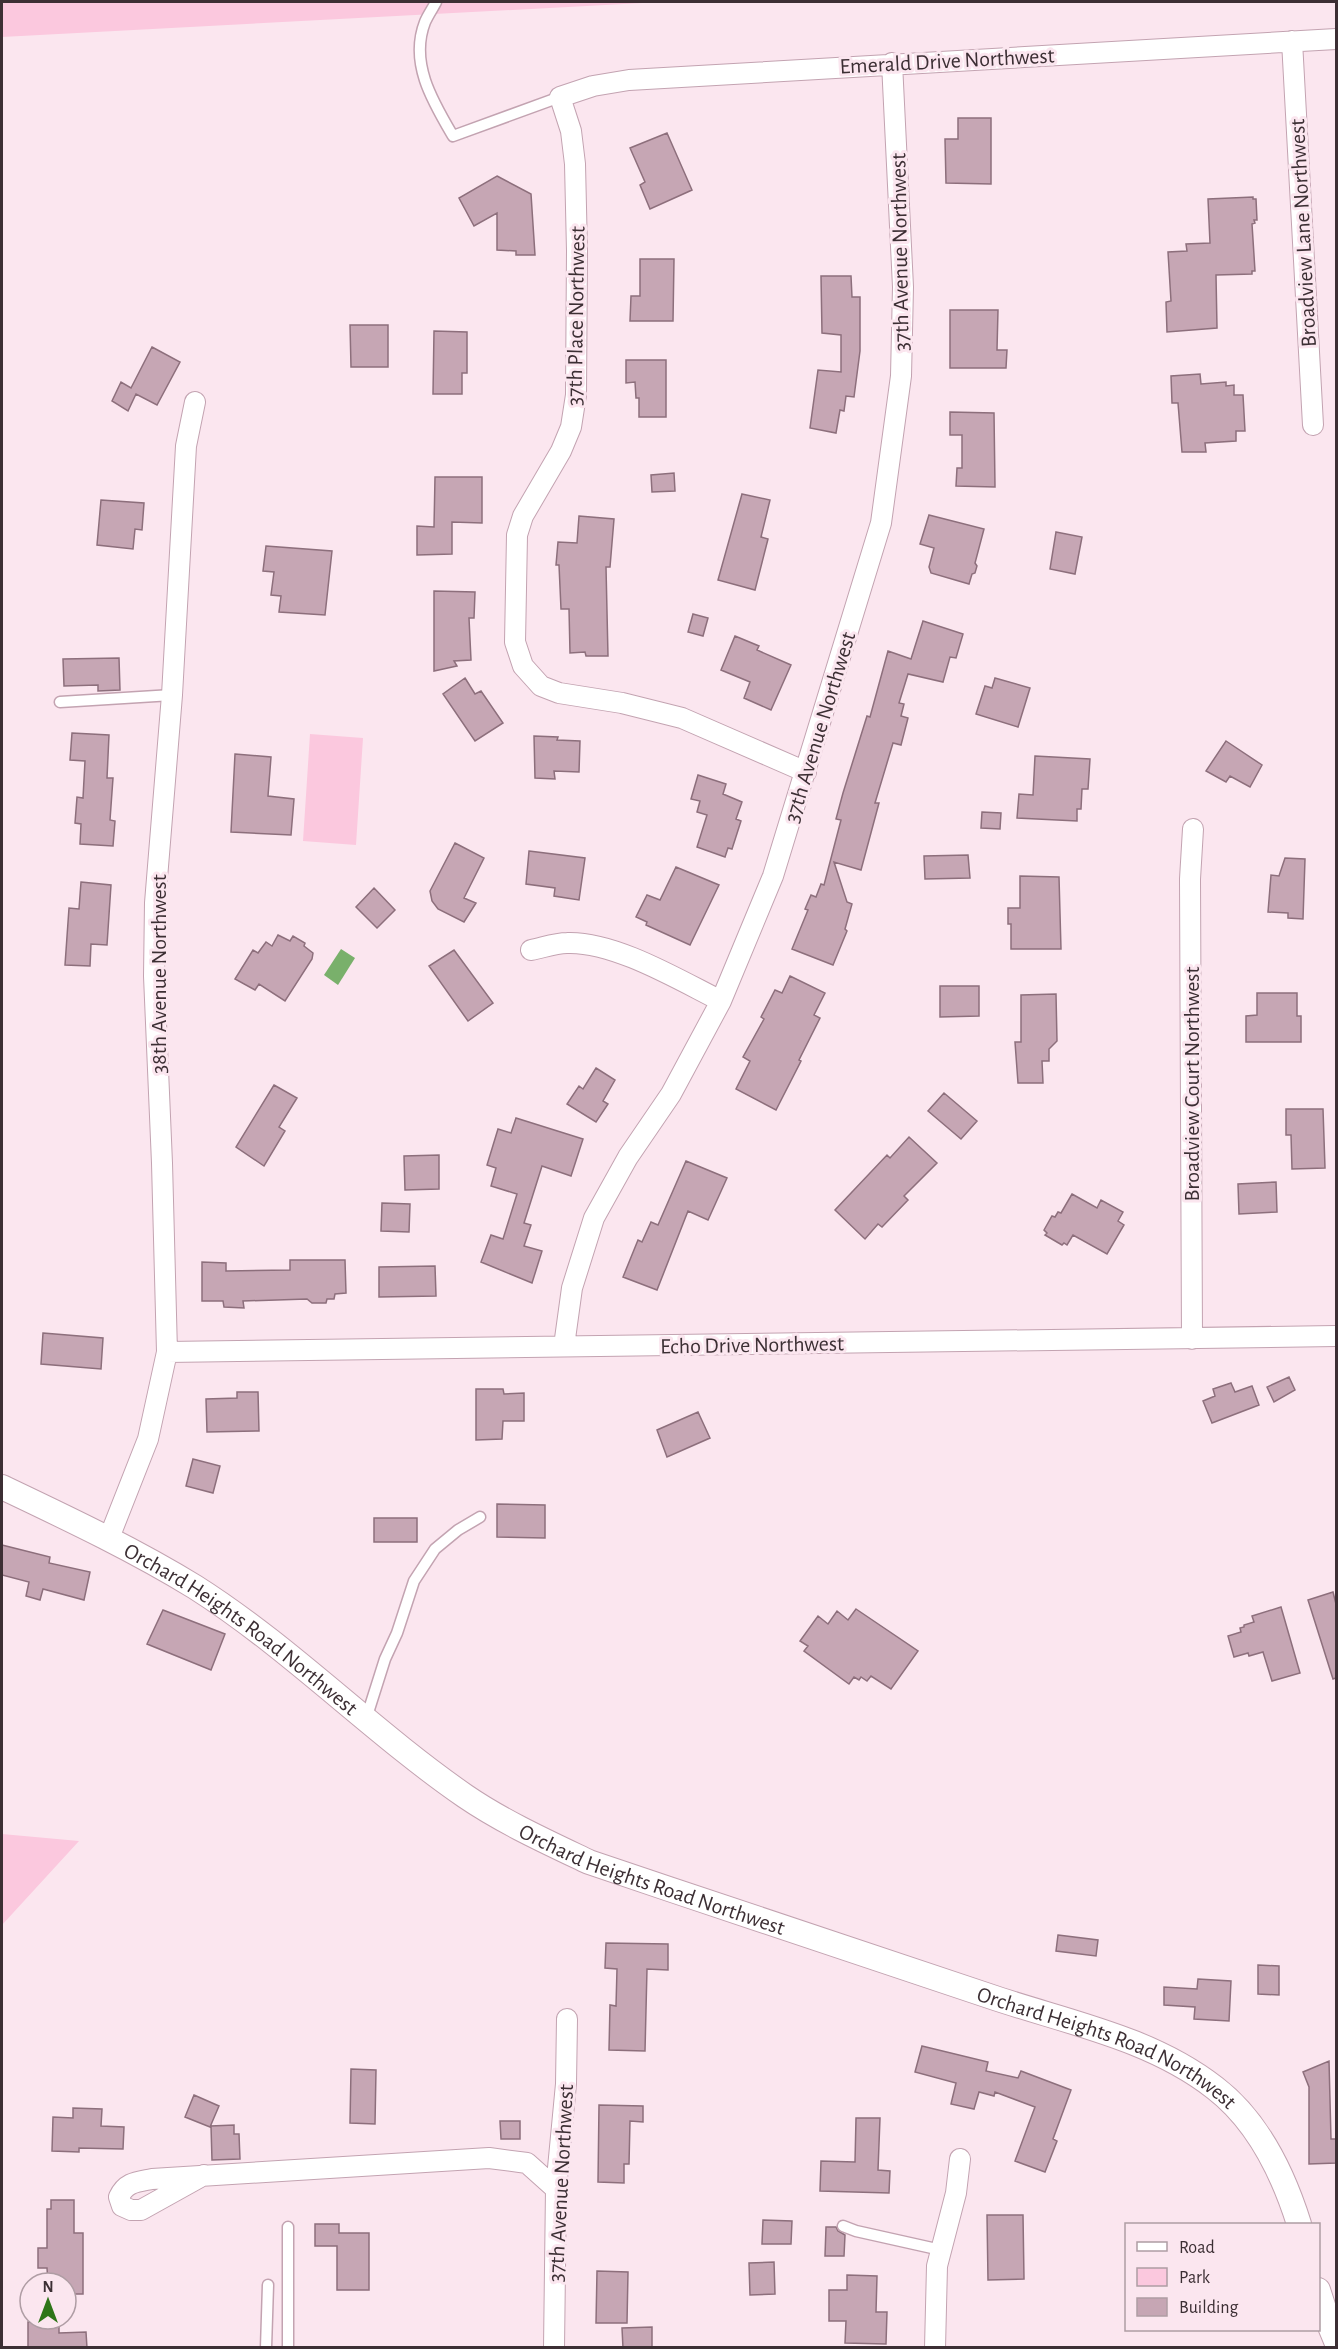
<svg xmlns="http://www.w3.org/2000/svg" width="1338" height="2349" font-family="'Alegreya Sans',sans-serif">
<rect width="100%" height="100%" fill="#fbe6ef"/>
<path fill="#fbc8de" d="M2,2H661L2,37Z
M310,734L363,738L356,845L303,841Z
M2,1834L79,1841L2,1925Z"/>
<path fill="#79b06b" d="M341,949L355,958L338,985L324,975Z"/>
<path fill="#c6a6b4" stroke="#8d6f7c" stroke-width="1.5" d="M958,118H991V184L946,183L945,139H958Z
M667,133L692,190L650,209L640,185L645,182L630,148Z
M497,176L531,194L535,255H516V251L497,250V213L474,226L459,198Z
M1253,197V199H1256L1257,220H1254L1255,223L1252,224L1255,271H1252V274L1216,275L1217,328L1167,332L1166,302L1171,301L1168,252L1187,251L1186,244L1210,243L1208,199Z
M640,259H674L673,321H630L631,296H640Z
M821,276H851L852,297H860V351L854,397L846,396L844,411L840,410L836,433L810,428L818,370L841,372V335L822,333Z
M950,310H998L997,350H1007L1006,368H950Z
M350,325H388V367H351Z
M434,331L467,332V373H462V394H433Z
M152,347L180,362L157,405L136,394L128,411L112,401L121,382L131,388Z
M626,360H666V417H639V398H636L635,382L626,383Z
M1200,374L1201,384L1226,382V386L1234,385V395H1243L1245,431H1236V441L1205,443L1206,452H1182L1178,403H1172L1171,376Z
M950,412L994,413L995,487L956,486L957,468H962V435H950Z
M674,473L675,491L652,492L651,475Z
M435,477H482V523L452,522V554L417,555V526L434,527Z
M742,494L770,500L761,537L768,539L755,590L718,580Z
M101,500L144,503L142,530L135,529L133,549L97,545Z
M929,515L984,529L975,563L977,566L975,573L972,574L969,584L931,573L929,567L934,548L920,544Z
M579,516L614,519L610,567H606L608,656H586L585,652L570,653L569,609H561L559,565H556L558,542L577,543Z
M1056,532L1082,537L1075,574L1050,569Z
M266,546L332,551L325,615L279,612L281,596L271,595L274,572L263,571Z
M434,591L475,592L474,618H469L471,660L454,661L457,666L434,671Z
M693,614L708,618L703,636L688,632Z
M923,621L963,634L956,658L950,657L943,682L908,674L899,703L904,704L901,716L908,718L901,745L893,743L875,803H879L861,870L834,862L847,902L852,904L845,929L847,931L833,965L792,949L808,910L805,909L811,895L816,897L821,884L824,885L841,820L836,819L843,793L867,716L870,717L888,651L911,659Z
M735,636L759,646L757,650L791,665L771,710L744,698L750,682L721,670Z
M119,658L120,690L98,691V685L64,686L63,659Z
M465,678L475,694L481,691L503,723L475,741L443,694Z
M995,678L1030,688L1018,727L976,714L985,686L992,688Z
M72,733L109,735L107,778H113L110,820L115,821L113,846L80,844L81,824L75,823L77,797L83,798L85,761L70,760Z
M534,736L558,737L557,740L580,741L579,772L554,771L555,779L535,778Z
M1226,741L1262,765L1250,787L1230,776L1226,782L1206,771Z
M235,754L271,757L268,796L294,799L291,835L231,832Z
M1035,756L1090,759L1088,789H1082L1081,809H1077V821L1017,818L1019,794L1033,795Z
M698,775L726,784L723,794L742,802L736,819L741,821L732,849L728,848L725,857L697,847L707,815L697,812L700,801L691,799Z
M982,812L1001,813L1000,829L981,828Z
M455,843L484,858L464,898L476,903L464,922L438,909L432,901L430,891Z
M529,851L585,858L579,900L554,896L555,888L526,884Z
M968,855L970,878L925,879L924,856Z
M1285,858L1305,859L1303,919L1288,918V913L1268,912L1271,875L1279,876Z
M676,867L719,885L690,945L646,925L647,922L636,917L647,895L660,900Z
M1020,876L1059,877L1061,949H1011V924H1008V908H1020Z
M81,882L111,885L107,945L91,944L90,966L65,965L69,908L79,909Z
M374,888L395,910L377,928L356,907Z
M278,935L290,941L293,936L305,943L304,946L313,953L312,959L285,1001L259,984L255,990L235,979L253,950L258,953L266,942L272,946Z
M454,950L493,1003L468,1021L429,966Z
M790,976L825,993L814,1015L820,1018L799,1060L801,1061L776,1110L736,1089L750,1061L743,1057L764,1019L761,1017L775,990L782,993Z
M940,986H979V1016L940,1017Z
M1257,993H1297V1016H1301V1042H1246V1016L1257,1015Z
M1056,994L1057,1041L1049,1049V1061H1042L1043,1083H1018L1015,1042H1021V995Z
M596,1068L615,1080L603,1101L608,1104L596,1122L567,1104L579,1086L583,1089Z
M274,1085L297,1098L279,1127L285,1131L264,1166L236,1147Z
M944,1093L977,1121L961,1139L928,1111Z
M1286,1109H1323L1325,1168L1292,1169L1291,1135H1286Z
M516,1118L583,1139L571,1176L542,1166L524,1223L531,1225L524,1246L542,1251L532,1283L481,1262L491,1235L503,1239L517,1194L491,1186L496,1168L487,1165L498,1129L511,1133Z
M909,1137L937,1163L904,1196L908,1200L882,1227L878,1224L865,1239L835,1210L887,1155L890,1158Z
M439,1155V1189L405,1190L404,1156Z
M686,1161L727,1178L708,1220L688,1211L657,1290L623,1277L638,1240L642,1242L651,1222L658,1225Z
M1276,1182L1277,1212L1239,1214L1238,1184Z
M1072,1194L1097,1208L1101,1200L1123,1212L1118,1221L1124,1225L1107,1254L1073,1235L1067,1245L1064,1243L1062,1245L1045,1235L1047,1233L1044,1230L1052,1216L1055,1217L1058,1212L1061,1213Z
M382,1203L410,1204L409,1232L381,1231Z
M290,1260H345L346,1293L335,1294L334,1299H327L326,1303H312L307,1299L243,1301L244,1308L224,1307L223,1301H202V1262L226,1263V1271L290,1270Z
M435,1266L436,1296L379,1297V1267Z
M43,1333L103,1338L101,1369L41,1364Z
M1289,1377L1295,1390L1274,1402L1267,1387Z
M1231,1383L1235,1392L1252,1386L1259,1405L1212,1423L1203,1401L1215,1396L1213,1389Z
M476,1389H503L504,1394L524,1393V1421H503L502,1439L476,1440Z
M237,1392H258L259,1431L207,1432L206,1399L237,1398Z
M698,1412L710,1438L667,1457L657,1430Z
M193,1459L220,1466L213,1493L186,1486Z
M497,1504L545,1505V1538L497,1537Z
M374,1518H417V1542H374Z
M2,1545L50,1557L49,1563L90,1572L84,1600L43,1589L40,1600L26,1596L29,1582L2,1575Z
M1333,1592L1336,1604V1678L1333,1679L1308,1600Z
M1281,1607L1300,1673L1272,1681L1263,1652L1249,1656L1248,1653L1234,1657L1228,1636L1241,1632L1240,1628L1244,1627V1625L1254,1622L1252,1616Z
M856,1609L918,1651L891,1689L871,1676L867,1681L861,1677L859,1680L854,1677L849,1684L804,1651L808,1646L800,1641L818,1616L828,1624L837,1611L848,1620Z
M163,1610L225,1634L211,1670L147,1644Z
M1058,1935L1098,1940L1096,1956L1056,1951Z
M606,1943L668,1944V1970L647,1969L645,2051L609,2050L610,2005L616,2006L617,1969L605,1968Z
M1258,1965L1279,1966V1995L1258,1994Z
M1198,1979L1231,1981L1229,2021L1194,2019L1195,2007L1164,2005V1987L1197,1989Z
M922,2046L988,2062L986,2071L1018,2078L1021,2071L1071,2090L1053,2139L1057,2141L1045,2172L1015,2161L1035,2107L995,2092L994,2096L979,2092L974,2109L951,2104L956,2083L915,2072Z
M1329,2061L1331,2139H1336V2163L1309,2164V2087L1303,2072Z
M351,2069L376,2070L375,2124L350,2123Z
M194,2095L219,2106L210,2127L185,2117Z
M599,2105L643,2106V2122L630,2121L629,2164H624V2183L598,2182Z
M73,2108L102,2109L101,2126L124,2127L123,2149L79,2148V2152L52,2151L53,2117L73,2118Z
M856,2118H880L878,2170L890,2171L889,2193L820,2191L821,2161L855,2162Z
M500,2121H520V2139H501Z
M234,2125V2134H239L240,2159L212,2160L211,2126Z
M51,2200H74V2233H83V2294H66V2283H48L47,2268H38V2248H47V2209H51Z
M987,2215H1023L1024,2279L988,2280Z
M763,2220L792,2221L791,2244H762Z
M315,2224H339V2233H369V2290H337V2246H315Z
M826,2227H836L838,2231L845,2235L844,2256H825Z
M774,2262L775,2294L750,2295L749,2263Z
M597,2271L628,2272L627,2323H596Z
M847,2275L877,2276L876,2312H887L886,2344L845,2343L846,2321H829V2290H847Z
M59,2321V2333L86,2332L87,2348L28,2347V2322Z
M652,2327V2348H623L622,2328Z"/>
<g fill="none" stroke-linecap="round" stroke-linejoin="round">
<defs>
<path id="service" d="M436,2C433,8 428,15 425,22C409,63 433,102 453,136L560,97
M60,702L172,695
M366,1719L385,1659L397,1633L414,1581L435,1549L458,1530L480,1517
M843,2226L856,2231L941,2250
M266,2348L268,2285
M288,2348V2227"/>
<path id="minor" d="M1292,41L1313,425
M806,772L682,718L622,703L559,693L541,686L523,666L515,642L517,535L523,516L561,451L571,427L576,395L577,251L575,164L571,131L560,97L593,86L629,80L1336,39
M531,950C542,948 555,943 567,943C614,941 679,980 721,1001
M1192,1339L1190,879L1193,829
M564,1346L572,1288L594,1218L628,1157L671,1094L721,1001L773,876L881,523L901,376L903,287L892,63
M167,1352L1336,1336
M109,1538L148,1439L167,1352L162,1163L154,976L155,903L172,695L186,446L195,402
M204,2175L141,2210H131L122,2206L119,2197C126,2182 137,2182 152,2179L489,2158L527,2163L556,2189
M554,2348L556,2189L566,2084L567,2019
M935,2348L937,2266L956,2193L960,2159"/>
<g id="tertiary">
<path id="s1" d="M2,1487C67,1518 133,1549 195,1587C291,1648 371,1731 465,1796C503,1822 547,1842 589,1862C722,1907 855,1951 989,1996C1065,2022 1150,2037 1215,2088C1258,2121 1283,2173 1299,2224"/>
<path d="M1318,2290L1329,2324L1336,2341"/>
</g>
</defs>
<use href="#service" stroke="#c3a3b1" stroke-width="13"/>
<use href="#minor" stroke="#c3a3b1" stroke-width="22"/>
<use href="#tertiary" stroke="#c3a3b1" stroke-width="26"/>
<use href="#service" stroke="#fff" stroke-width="10"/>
<use href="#minor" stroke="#fff" stroke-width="20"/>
<use href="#tertiary" stroke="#fff" stroke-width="24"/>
</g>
<g text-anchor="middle" stroke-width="6" stroke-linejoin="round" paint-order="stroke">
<g font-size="22" fill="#3c2f34" stroke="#fbe6ef">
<text transform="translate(947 60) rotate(-3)" y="8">Emerald Drive Northwest</text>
<text transform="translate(1302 233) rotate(-93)" y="8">Broadview Lane Northwest</text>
<text transform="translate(899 252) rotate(-91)" y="8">37th Avenue Northwest</text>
<text transform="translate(575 316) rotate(-89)" y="8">37th Place Northwest</text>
<text transform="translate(819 727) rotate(-73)" y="8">37th Avenue Northwest</text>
<text transform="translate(158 974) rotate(-90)" y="8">38th Avenue Northwest</text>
<text transform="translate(1191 1084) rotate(-90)" y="8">Broadview Court Northwest</text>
<text transform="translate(752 1344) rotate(-1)" y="8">Echo Drive Northwest</text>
<text dy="8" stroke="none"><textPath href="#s1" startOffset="279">Orchard Heights Road Northwest</textPath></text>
<text dy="8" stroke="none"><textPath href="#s1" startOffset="765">Orchard Heights Road Northwest</textPath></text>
<text dy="8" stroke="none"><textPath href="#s1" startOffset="1251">Orchard Heights Road Northwest</textPath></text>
<text transform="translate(560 2183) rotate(-87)" y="8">37th Avenue Northwest</text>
</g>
</g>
<rect width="1338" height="2349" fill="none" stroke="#3c2f34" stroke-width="6"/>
<rect x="1125" y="2223" width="195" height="108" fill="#fbe6ef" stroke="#af9da4" stroke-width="1.5"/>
<rect x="1137" y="2242" width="30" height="9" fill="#ffffff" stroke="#af9da4" stroke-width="1.5"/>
<text x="1179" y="2253" font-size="18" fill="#3c2f34">Road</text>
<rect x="1137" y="2268" width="30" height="18" fill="#fbc8de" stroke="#af9da4" stroke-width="1.5"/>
<text x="1179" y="2283" font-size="18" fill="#3c2f34">Park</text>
<rect x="1137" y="2298" width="30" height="18" fill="#c6a6b4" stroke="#af9da4" stroke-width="1.5"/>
<text x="1179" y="2313" font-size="18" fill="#3c2f34">Building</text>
<g transform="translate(48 2301)"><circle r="28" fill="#fbe6ef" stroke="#af9da4" stroke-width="1.5"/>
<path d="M0-4.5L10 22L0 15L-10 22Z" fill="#2e7518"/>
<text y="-9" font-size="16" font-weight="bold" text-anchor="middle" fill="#3c2f34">N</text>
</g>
</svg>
